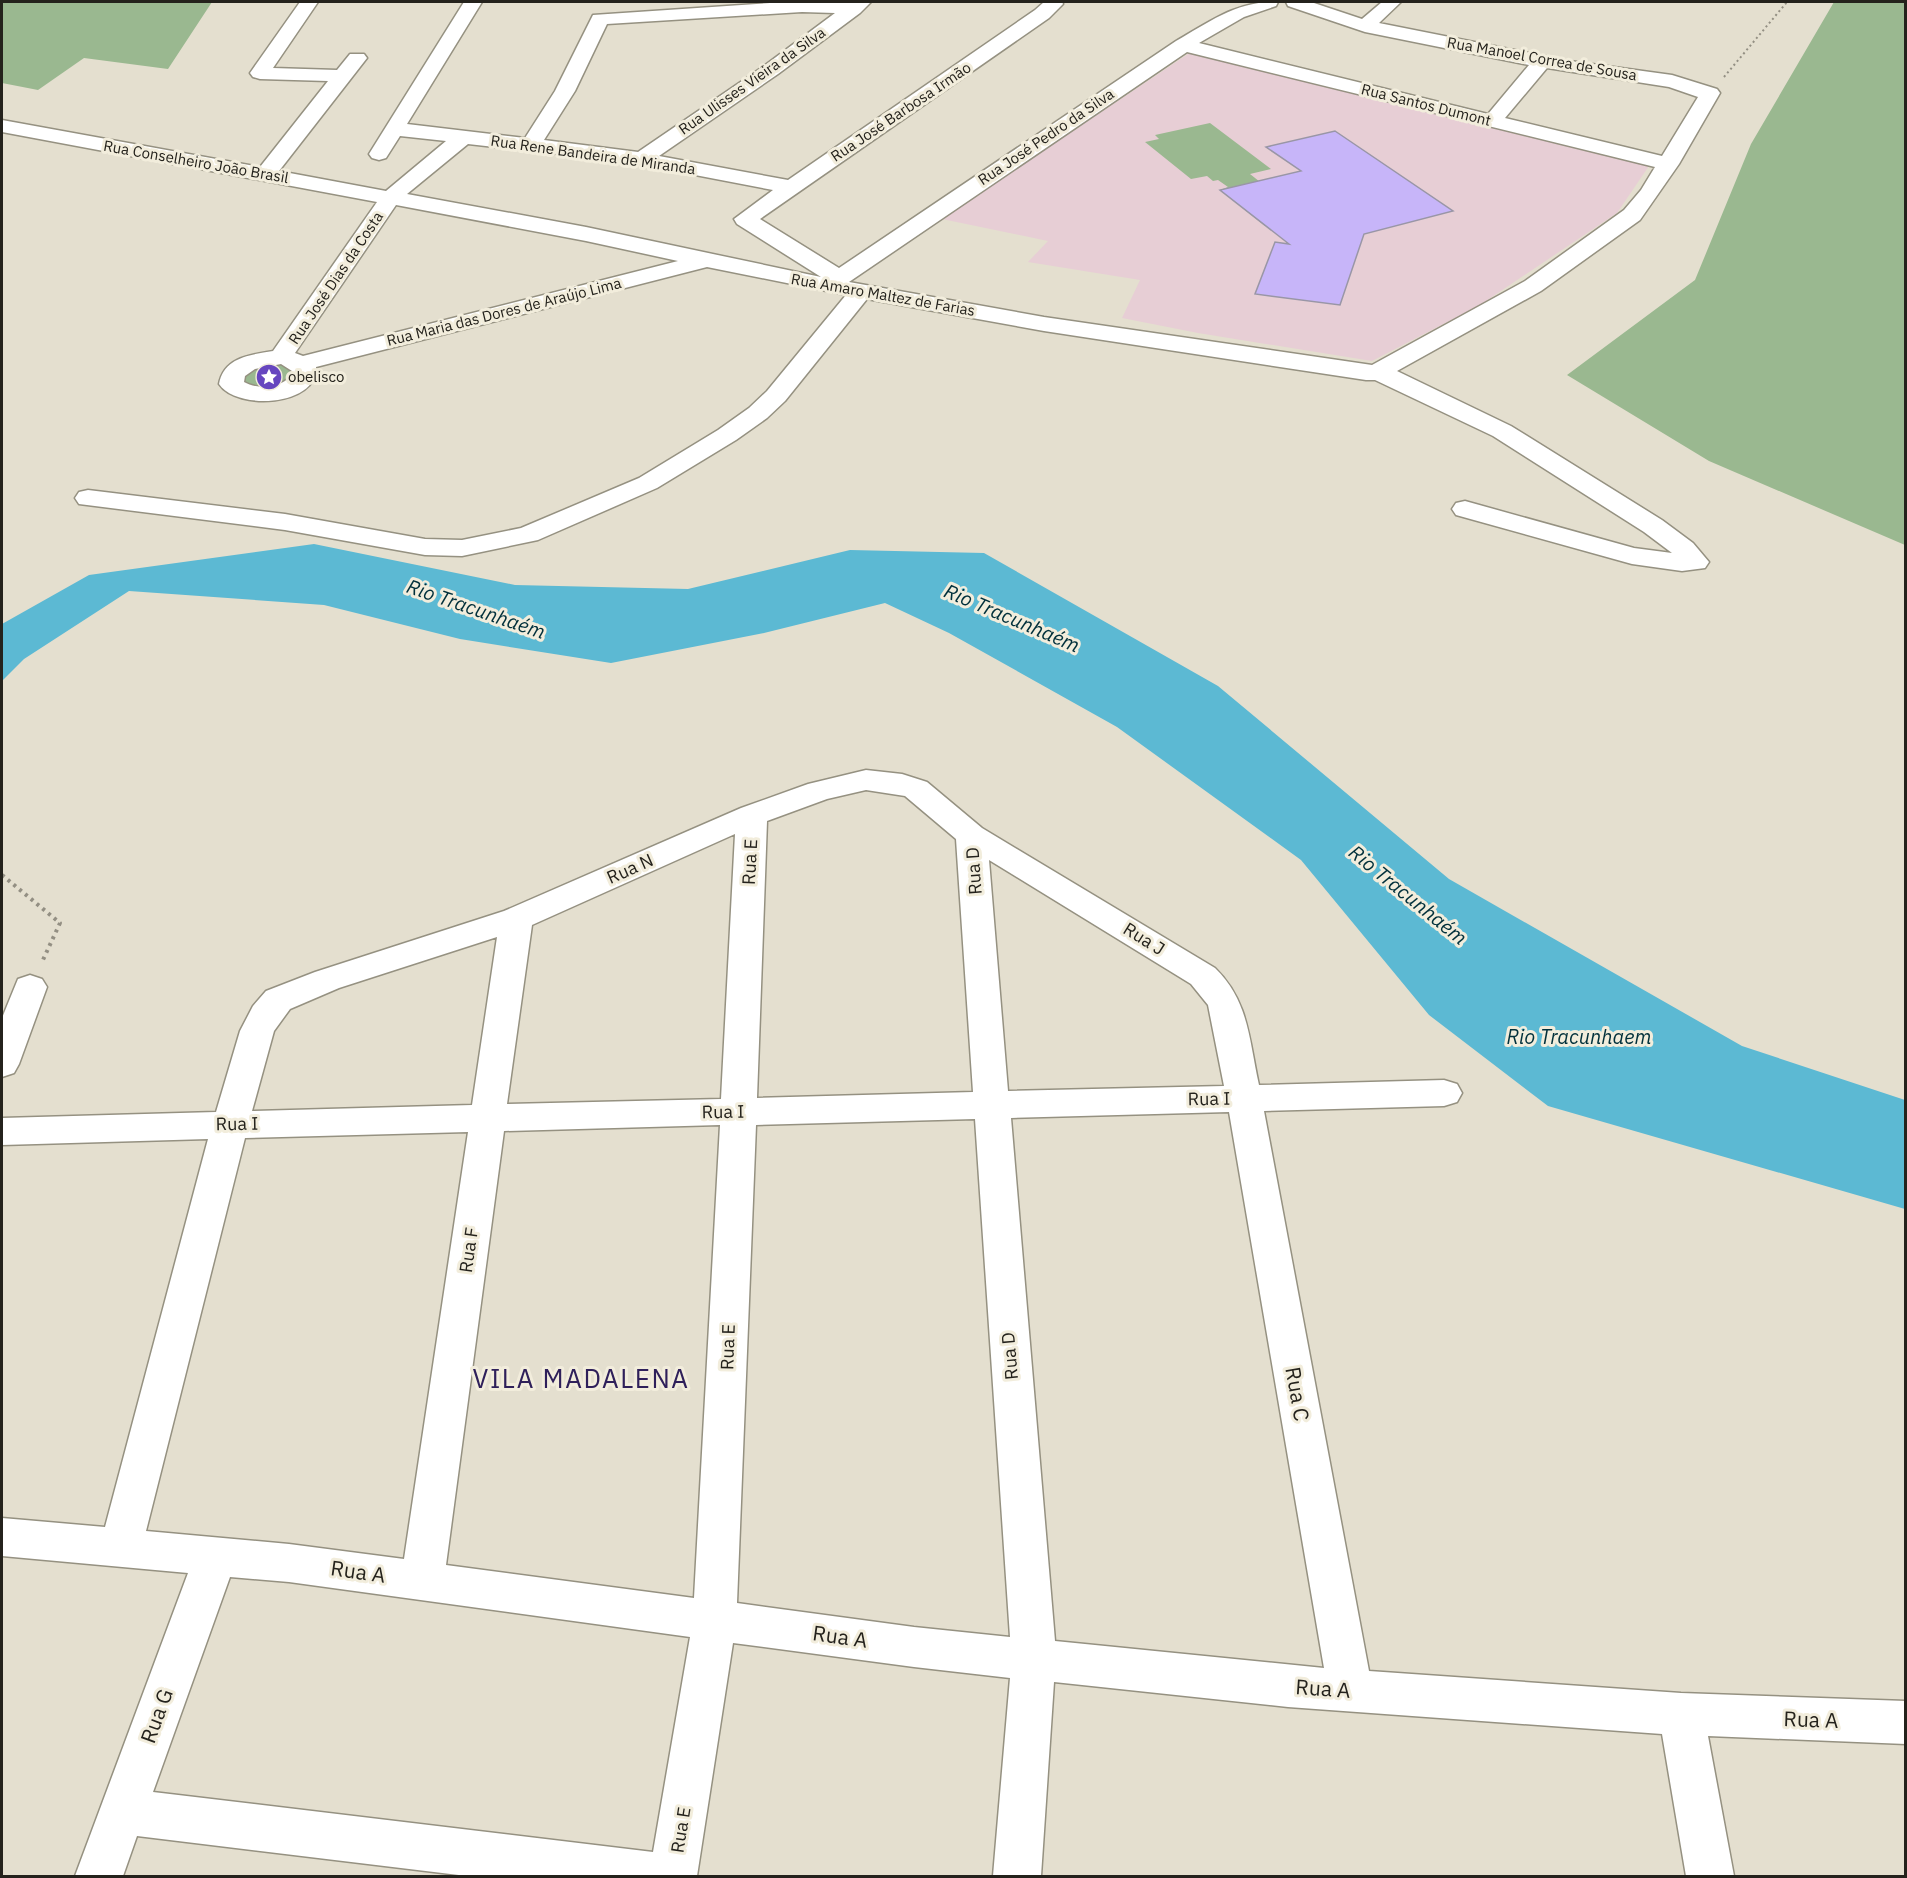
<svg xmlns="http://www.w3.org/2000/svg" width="1907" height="1878" font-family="'IBM Plex Sans',sans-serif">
<rect width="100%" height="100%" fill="#e4dfcf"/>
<path fill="#e7ced5" d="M1191,52L1649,166L1617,213L1480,305L1372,361L1198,333L1122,318L1140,280L1028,262L1048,241L942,219Z"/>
<path fill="#9ab890" d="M2,2H212L168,69L84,58L38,90L2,83Z
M1834,2H1905V545L1709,461L1567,375L1695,280L1751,144Z
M1210,123L1271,169L1250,174L1304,217L1265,226L1220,190L1228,187L1218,180L1213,181L1207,176L1191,179L1145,142L1159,139L1155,135Z
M270,357L305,375L254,394L233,373Z"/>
<path fill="#5cb9d3" d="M314,544L515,585L688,589L850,550L984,553L1218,686L1449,879L1742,1046L1905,1100V1209L1548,1106L1429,1015L1301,860L1117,727L949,633L885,603L764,633L611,663L460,639L324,605L129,591L24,659L2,681V624L89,575Z"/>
<path fill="#c7b5f9" stroke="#9996a6" stroke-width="1.5" d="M1335,131L1453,211L1364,234L1340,305L1255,294L1275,242L1289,244L1220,190L1301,171L1266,147Z"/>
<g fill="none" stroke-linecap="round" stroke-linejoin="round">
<defs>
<path id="minor" d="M300,2H318L273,68L337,70L350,54H364L367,58L279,171L386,191L446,141L400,136L386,158L379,160L372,158L369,154L464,2H482L407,124L525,138L555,91L593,15L786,2H871L860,13L778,74L659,156L788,180L1035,10L1044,2H1062L1063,4L1049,18L760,219L839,268L1176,41C1209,22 1238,0 1278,2L1276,6L1244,17L1199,43L1488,114L1529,65L1365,32L1288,6L1286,2H1311L1362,19L1382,2H1401L1379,23L1570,61L1672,75L1717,89L1720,93L1679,164L1640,220L1541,291L1397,371L1511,426L1662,520L1693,543L1709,562L1705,568L1682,571L1632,564L1456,515L1452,509L1456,503L1465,501L1634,548L1672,553L1644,532L1493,436L1375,380H1366L1044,331L867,299L785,401L767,418L736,440L657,488L538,540L462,556L425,555L285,530L79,504L75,498L79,492L88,490L285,514L425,539L462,540L521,528L639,478L718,430L749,408L767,391L846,295L707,267L316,367C318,406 237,411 219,384C224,357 250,355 273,351L377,202L2,132V120L260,167L328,81L260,79L253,77L250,73ZM802,12L835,13L764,66L638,152L544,140L575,91L607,24ZM1187,52L1655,167L1641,190L1624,210L1525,281L1372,365L1044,317L849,282ZM1547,68L1669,87L1698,97L1662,156L1505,118ZM468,144L622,161L773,190L734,219L737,224L821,277L586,227L407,194ZM396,205L586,241L678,261L303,356L295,353ZM281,364L292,371C287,389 257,390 244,382L245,376L255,369Z
M866,770L902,774L927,782L982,828L1215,968C1249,1001 1249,1040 1259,1085L1444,1080L1457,1084L1462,1093L1457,1102L1444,1106L1264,1111L1369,1671L1681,1693L1906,1701V1744L1708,1736L1734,1876H1686L1662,1734L1288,1707L1054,1682L1041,1876H993L1010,1678L914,1667L733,1643L697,1876H467L137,1836L123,1876H75L188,1573L2,1556V1518L105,1527L208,1139L2,1145V1118L216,1112L240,1031L253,1006L266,991L315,972L504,911L741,808L808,784ZM866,790L905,796L956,839L973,1092L757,1098L767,821L827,799ZM735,834L721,1099L507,1104L532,925ZM989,860L1191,984L1208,1005L1224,1086L1008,1091ZM497,937L472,1105L252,1111L274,1031L290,1009L339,988ZM1229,1112L1324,1668L1055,1641L1011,1118ZM975,1119L1010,1637L914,1627L737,1603L756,1125ZM720,1125L694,1598L446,1565L504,1131ZM468,1132L404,1559L289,1544L146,1531L245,1138ZM230,1577L289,1582L690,1637L653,1852L153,1792Z
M30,975L42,979L47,987L19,1064L14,1073L2,1077V1018L18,979Z"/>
</defs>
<use href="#minor" stroke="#959181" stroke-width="3"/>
<path stroke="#938f83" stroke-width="2" stroke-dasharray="2 3" stroke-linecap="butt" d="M1724,77L1787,2"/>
<path stroke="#938f83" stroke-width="4" stroke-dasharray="3 4.5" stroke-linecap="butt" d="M2,875L60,923L42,962"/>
<use href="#minor" fill="#fff" fill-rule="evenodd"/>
</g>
<defs>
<symbol id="sight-disc" viewBox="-11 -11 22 22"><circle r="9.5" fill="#6646bf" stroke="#f2eddc"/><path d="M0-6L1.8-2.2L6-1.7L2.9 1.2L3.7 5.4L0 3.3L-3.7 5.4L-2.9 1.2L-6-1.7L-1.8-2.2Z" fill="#fff"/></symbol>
</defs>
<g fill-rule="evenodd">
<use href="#sight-disc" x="254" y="362" width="30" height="30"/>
</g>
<g text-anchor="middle" stroke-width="6" stroke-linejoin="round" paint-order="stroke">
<g font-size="15" fill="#24221c" stroke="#f2eddc">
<text transform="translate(1542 59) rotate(10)" y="5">Rua Manoel Correa de Sousa</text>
<text transform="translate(752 81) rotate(-35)" y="5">Rua Ulisses Vieira da Silva</text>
<text transform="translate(1426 105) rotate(14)" y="5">Rua Santos Dumont</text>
<text transform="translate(901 112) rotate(-34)" y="5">Rua José Barbosa Irmão</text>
<text transform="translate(1046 137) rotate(-34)" y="5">Rua José Pedro da Silva</text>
<text transform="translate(593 155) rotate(8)" y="5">Rua Rene Bandeira de Miranda</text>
<text transform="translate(196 162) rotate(10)" y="5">Rua Conselheiro João Brasil</text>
<text transform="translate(336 278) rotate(-56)" y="5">Rua José Dias da Costa</text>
<text transform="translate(883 295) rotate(10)" y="5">Rua Amaro Maltez de Farias</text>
<text transform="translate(504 312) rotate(-14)" y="5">Rua Maria das Dores de Araújo Lima</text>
</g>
<g font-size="15" fill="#24221c" stroke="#f2eddc" text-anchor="start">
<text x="288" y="382">obelisco</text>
</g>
<g font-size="18" fill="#24221c" stroke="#f2eddc">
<text transform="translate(750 862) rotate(-87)" y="6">Rua E</text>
<text transform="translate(630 869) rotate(-24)" y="6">Rua N</text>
<text transform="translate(974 871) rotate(-94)" y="6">Rua D</text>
<text transform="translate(1144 939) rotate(32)" y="6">Rua J</text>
<text transform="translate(1209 1099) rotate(-1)" y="6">Rua I</text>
<text transform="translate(723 1112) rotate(-1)" y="6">Rua I</text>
<text transform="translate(237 1124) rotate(-1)" y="6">Rua I</text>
<text transform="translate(469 1250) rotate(-82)" y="6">Rua F</text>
<text transform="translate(728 1347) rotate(-88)" y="6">Rua E</text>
<text transform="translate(1010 1356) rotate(-95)" y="6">Rua D</text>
<text transform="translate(681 1830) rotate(-81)" y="6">Rua E</text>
</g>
<g font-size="20" font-style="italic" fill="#01303b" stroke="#f2eddc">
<text transform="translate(476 609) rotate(19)" y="7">Rio Tracunhaém</text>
<text transform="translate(1012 618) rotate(23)" y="7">Rio Tracunhaém</text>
<text transform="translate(1408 895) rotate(39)" y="7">Rio Tracunhaém</text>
<text x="1579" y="1044">Rio Tracunhaem</text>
</g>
<g font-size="21" fill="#24221c" stroke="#f2eddc">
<text transform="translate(1297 1394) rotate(80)" y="7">Rua C</text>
<text transform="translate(358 1572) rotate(8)" y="7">Rua A</text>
<text transform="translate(840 1637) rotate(8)" y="7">Rua A</text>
<text transform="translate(1323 1689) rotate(4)" y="7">Rua A</text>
<text transform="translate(157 1716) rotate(-70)" y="7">Rua G</text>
<text transform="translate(1811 1720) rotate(2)" y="7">Rua A</text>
</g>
<g font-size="26" letter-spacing="1.5" fill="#2f205a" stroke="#f2eddc">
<text x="581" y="1388">VILA MADALENA</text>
</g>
</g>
<rect width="1907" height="1878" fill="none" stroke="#24221c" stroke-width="6"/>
</svg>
